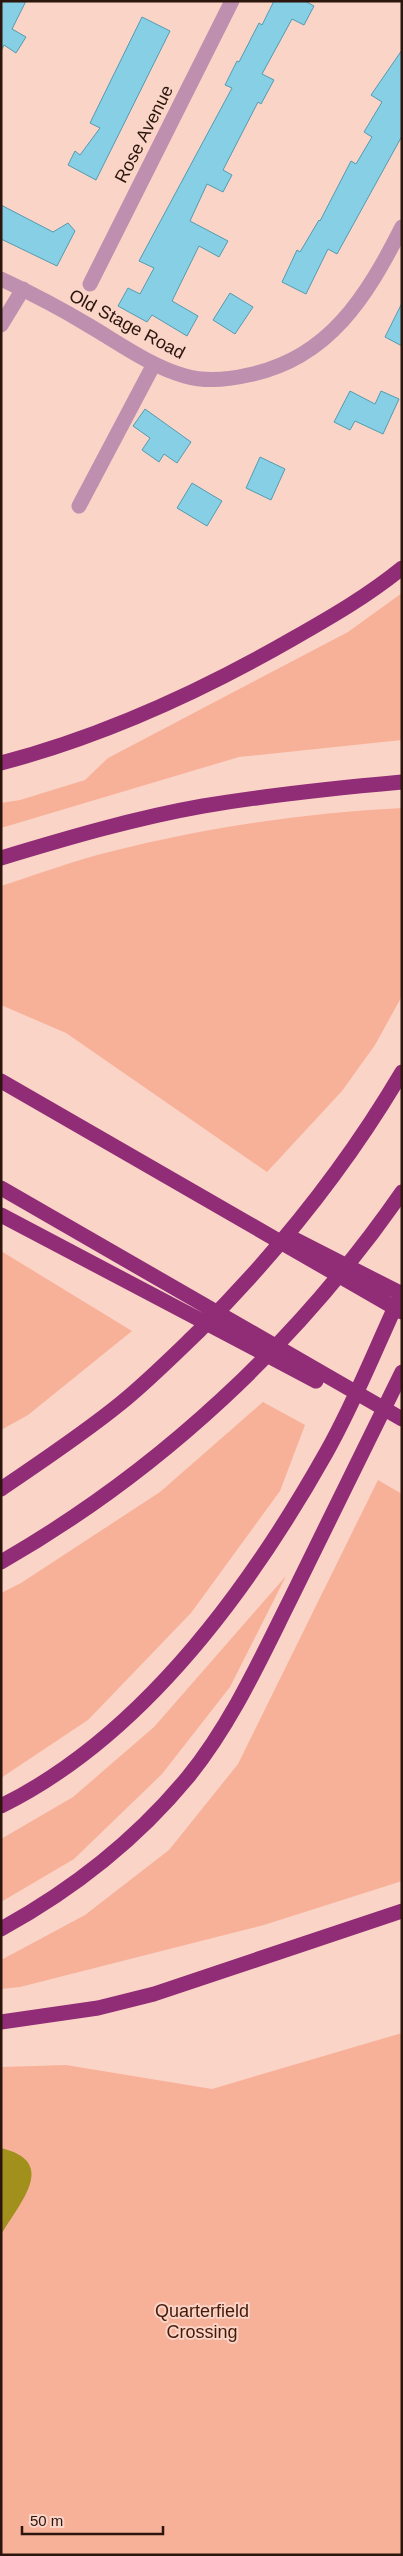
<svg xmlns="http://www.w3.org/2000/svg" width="403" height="2556" font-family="Arial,sans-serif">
<rect width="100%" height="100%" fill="#fad4c7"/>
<path fill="#f8b199" d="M402,593V740L239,757L1,828V803L20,800L85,780L108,758L348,632Z
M402,808V996L375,1045L342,1091L267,1172L66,1033L1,1005V886C38,874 76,860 113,851C207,827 305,813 402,808Z
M1,1251L132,1331L28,1415L1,1430Z
M263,1402L305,1425L280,1491L191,1613L88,1720L1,1778V1593L21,1583L160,1492Z
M378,1480L402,1494V1881L264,1925L20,1987L1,1989V1960L85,1915L169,1850L238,1764Z
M286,1576L230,1687L162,1774L74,1859L1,1902V1839L73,1797L154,1727Z
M402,2033V2555H1V2067L66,2065L212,2089Z"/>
<path fill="#a2901c" d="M1,2148C59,2162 20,2202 1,2235Z"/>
<path fill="#87cfe5" stroke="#549bb0" d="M1,1H26L12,29L26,37L16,53L4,45L1,51Z
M274,1H305L314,6L304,25L292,19L262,74L274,80L261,104L258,102L223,170L232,175L223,192L207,184L190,221L228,241L219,257L199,246L172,301L198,316L187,336L152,315L147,322L118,306L128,288L140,294L154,268L139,261L232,88L225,85L237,61L239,62L259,23L262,25Z
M142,17L170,31L96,180L68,165L75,151L80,155L100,128L90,123Z
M402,50V136L337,254L328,249L306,294L282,282L297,250L300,252L319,220L320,221L351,161L356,164L372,137L364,132L382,102L371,95Z
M1,205L53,232L68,223L75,231L57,266L1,239Z
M230,293L253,307L235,334L213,320Z
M402,303V346L385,337Z
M350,391L375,404L381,391L399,399L383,434L355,421L350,430L334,422Z
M145,409L191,442L177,463L164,454L159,462L142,450L150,438L133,426Z
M260,457L285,469L271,500L246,488Z
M192,483L222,501L207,526L177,508Z"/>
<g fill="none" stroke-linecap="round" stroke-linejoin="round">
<path stroke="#bf8faf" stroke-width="15" d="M1,279C31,293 60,308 88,325C119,343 150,366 185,376C206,382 227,380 248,375C329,359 367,296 402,227
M90,284L232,1
M1,325L23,289
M79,506L154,364"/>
<path stroke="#912c77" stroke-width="15" d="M1,763C104,736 202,691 294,638C331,617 369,595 402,568
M1,858C67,838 135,818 203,806C269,795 335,788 402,782
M1,1081L402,1312
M1,1188L402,1419
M1,1215L316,1381
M294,1239L402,1294
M1,1489C42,1461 83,1434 121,1403C148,1381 174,1355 199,1331C277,1253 346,1167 402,1072
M1,1562C160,1471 298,1342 402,1192
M1,1806C143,1736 250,1588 326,1453C355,1402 377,1345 402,1292
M1,1929C72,1890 136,1840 188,1777C231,1724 260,1660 290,1600C327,1524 365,1448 402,1372
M1,2022L98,2008L154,1994L402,1911"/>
</g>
<g text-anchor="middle" stroke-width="4" stroke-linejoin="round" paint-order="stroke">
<g font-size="18" fill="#2b150d" stroke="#fad4c7">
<text transform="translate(144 134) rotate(-63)" y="6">Rose Avenue</text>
<text transform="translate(127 324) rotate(28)" y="6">Old Stage Road</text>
</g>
<g font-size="18" fill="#471908" stroke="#fad4c7">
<text x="202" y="2317">Quarterfield<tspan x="202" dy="21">Crossing</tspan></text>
</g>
</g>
<rect width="403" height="2556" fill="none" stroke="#2b150d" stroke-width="5"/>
<path d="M22 2526v8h141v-8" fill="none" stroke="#2b150d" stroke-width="2.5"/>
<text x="30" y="2526" font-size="15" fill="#2b150d" stroke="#fad4c7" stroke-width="4" paint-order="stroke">50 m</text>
</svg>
